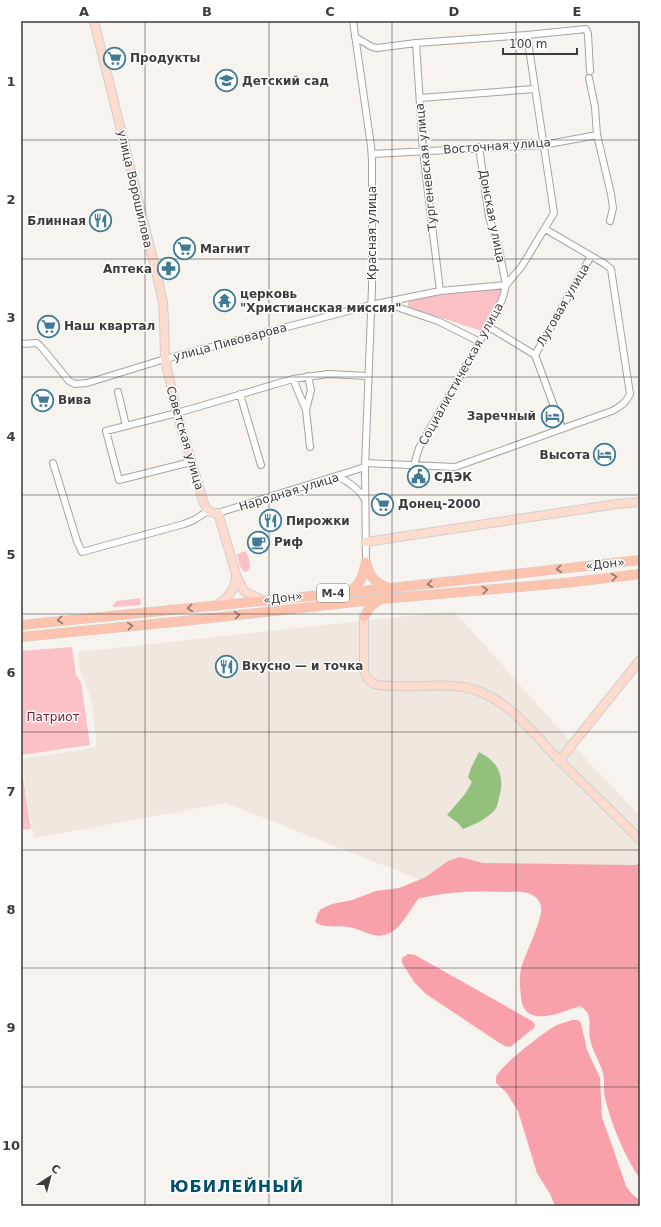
<svg xmlns="http://www.w3.org/2000/svg" width="661" height="1227" font-family="'DejaVu Sans',sans-serif">
<rect width="100%" height="100%" fill="#f7f3ef"/>
<path fill="#f0e8de" d="M454,611L585,758L640,816V881L443,889L226,803L34,838L21,759L97,747L92,702L80,669L78,652Z"/>
<path fill="#fbc1c6" d="M500,289L501,294L485,328L482,331L411,308L408,306V303L411,299L444,293Z
M246,551C248,558 254,568 246,572C239,570 239,560 237,554Z
M140,598L141,604L140,605L113,607V605L117,601Z
M72,647L76,675L81,682L90,745L21,755V651Z
M21,765L31,829L21,830Z"/>
<path fill="#f9a1ab" d="M460,857L483,863L630,865H636L640,863V1179C624,1155 612,1126 605,1098C603,1090 605,1081 603,1073C600,1062 592,1050 590,1039C587,1026 595,1015 580,1006C561,1012 524,1030 521,997C520,988 519,978 521,969C524,956 544,917 541,906C540,900 535,896 530,894C523,891 515,892 509,892C479,891 447,891 418,899C407,914 396,940 374,935C365,933 357,928 348,927C337,925 324,929 315,922L318,913L321,909L332,904L352,900L376,891L399,888L426,877L448,861Z
M408,954L415,955L532,1021L535,1024L534,1028L510,1047L505,1046L498,1042L426,994L414,982L402,963V958Z
M572,1020H578L581,1023L587,1050L600,1078L602,1117L626,1186L632,1194L640,1200V1206H555L550,1194L537,1173L518,1111L506,1092L496,1083C496,1082 496,1078 496,1077C501,1065 545,1031 557,1025C562,1023 567,1022 572,1020Z"/>
<path fill="#93c07c" d="M479,752C499,762 505,777 499,798C498,802 497,807 495,810C486,819 474,825 463,829L458,823L447,815L465,794L472,782L468,777L471,768Z"/>
<g fill="none" stroke-linecap="round" stroke-linejoin="round">
<defs>
<path id="minor" d="M353,21L371,146L372,161V287L365,467L366,562
M355,37L372,47L377,48L416,43L527,35L586,29L588,34L590,71
M416,43L423,151L440,291
M589,78L595,107L597,135L611,194L613,208L610,221
M420,98L534,89
M372,154L543,145L597,135
M385,303L438,321L480,342
M489,327L535,355L562,428
M21,344L37,343L43,349L69,381L75,384L87,383L165,359L371,305L440,291L506,285L499,249L489,217L479,147
M535,355L591,256
M293,379L306,410L310,447
M118,392L126,426
M240,394L261,465
M306,410L311,390L308,376
M191,462L119,480L106,431L177,413L293,379L328,374L368,376
M53,463L77,541L82,552L184,524L194,520L208,511
M365,463L455,467L612,411C621,406 626,403 630,394L611,269L605,264L545,229
M414,465L419,448L498,309L503,297L506,285L522,266L554,213L527,35
M337,476C349,482 358,488 365,499
M218,513L365,467"/>
<path id="major" d="M94,21L159,284L163,303L164,320L165,359L177,413L203,501C206,509 209,514 218,513L236,574C236,590 229,597 216,606
M366,542L617,504L640,502
M237,577L244,591L264,601
M364,617V670C365,676 369,682 375,684C382,686 389,686 396,686C423,688 452,681 478,691C512,703 535,736 560,761C586,787 614,813 640,840
M559,761L640,660"/>
<path id="highway" d="M366,562C369,575 374,583 387,587
M349,592C359,585 363,578 365,565
M364,617L370,607L379,600
M21,625L391,588L640,560
M21,637L184,621L382,599L565,583L640,574"/>
</defs>
<use href="#minor" stroke="#a6a39f" stroke-width="8"/>
<use href="#major" stroke="#d0d0d0" stroke-width="10"/>
<use href="#highway" stroke="#d0d0d0" stroke-width="10"/>
<use href="#minor" stroke="#fff" stroke-width="6"/>
<use href="#major" stroke="#fddcce" stroke-width="8"/>
<use href="#highway" stroke="#fcc4ae" stroke-width="9"/>
</g>
<defs><path id="oneway-chevron" d="M-2-3.5L2.5 0L-2 3.5" fill="none" stroke-width="1.6" stroke-linecap="round" stroke-linejoin="round"/></defs>
<g stroke="#93796e">
<use href="#oneway-chevron" transform="translate(559 569) rotate(174)"/>
<use href="#oneway-chevron" transform="translate(614 577) rotate(-7)"/>
<use href="#oneway-chevron" transform="translate(430 584) rotate(174)"/>
<use href="#oneway-chevron" transform="translate(485 590) rotate(-5)"/>
<use href="#oneway-chevron" transform="translate(190 608) rotate(174)"/>
<use href="#oneway-chevron" transform="translate(237 615) rotate(-7)"/>
<use href="#oneway-chevron" transform="translate(60 620) rotate(174)"/>
<use href="#oneway-chevron" transform="translate(130 626) rotate(-5)"/>
</g>
<path fill="none" stroke="#3d3c3a" stroke-width="1" stroke-opacity="0.55" d="M145,21V1206M269,21V1206M392,21V1206M516,21V1206M21,140H640M21,259H640M21,377H640M21,495H640M21,614H640M21,732H640M21,850H640M21,968H640M21,1087H640"/>
<defs>
<symbol id="supermarket-ring" viewBox="-11 -11 22 22"><circle r="9.5" fill="#fff" stroke="#407b93" stroke-width="1.5"/><path d="M-6-5.5h2.5l.6 2H6L4.5 2H-2.5L-4.4-4H-6ZM-1.5 3.2a1.3 1.3 0 1 0 .1 0ZM3 3.2a1.3 1.3 0 1 0 .1 0Z" fill="#407b93"/></symbol>
<symbol id="school-ring" viewBox="-11 -11 22 22"><circle r="9.5" fill="#fff" stroke="#407b93" stroke-width="1.5"/><path d="M0-5L7-2L0 1L-7-2ZM-4 1L0 2.5L4 1V4Q0 6-4 4Z" fill="#407b93"/></symbol>
<symbol id="restaurant-ring" viewBox="-11 -11 22 22"><circle r="9.5" fill="#fff" stroke="#407b93" stroke-width="1.5"/><path d="M-5-6h1v4h1v-4h1v4h1v-4h1v5L-1.5 .5V6h-2V.5L-5-1ZM5-6V6H3V1.5H1.5Q1.5-4 5-6Z" fill="#407b93"/></symbol>
<symbol id="pharmacy-ring" viewBox="-11 -11 22 22"><circle r="9.5" fill="#fff" stroke="#407b93" stroke-width="1.5"/><path d="M-2-6h4v4h4v4h-4v4h-4v-4h-4v-4h4Z" fill="#407b93"/></symbol>
<symbol id="temple-ring" viewBox="-11 -11 22 22"><circle r="9.5" fill="#fff" stroke="#407b93" stroke-width="1.5"/><path d="M0-6L5-2H3V0L6.5 2.5H4V6H1.5V3h-3V6H-4V2.5H-6.5L-3 0V-2H-5Z" fill="#407b93"/></symbol>
<symbol id="hotel-ring" viewBox="-11 -11 22 22"><circle r="9.5" fill="#fff" stroke="#407b93" stroke-width="1.5"/><path d="M-6-4.5h1.5V1H6V5H4.5V3h-9V5H-6ZM-4 0a1.8 1.8 0 1 1 3.6 0ZM.5 0V-2.5h3Q6-2.5 6 0Z" fill="#407b93"/></symbol>
<symbol id="civic-ring" viewBox="-11 -11 22 22"><circle r="9.5" fill="#fff" stroke="#407b93" stroke-width="1.5"/><path d="M-.6-6.5H3V-4.5H.6V-3L4-1V1h2V6H-6V1h2V-1L-.6-3ZM-1.2 2.5V6h2.4V2.5Z" fill="#407b93"/></symbol>
<symbol id="cafe-ring" viewBox="-11 -11 22 22"><circle r="9.5" fill="#fff" stroke="#407b93" stroke-width="1.5"/><path d="M-5.5-4.5H6V0H3Q3 3.5 0 3.5H-2.5Q-5.5 3.5-5.5 0ZM3-3.2v2h1.7v-2ZM-6 4.5H4V6H-6Z" fill="#407b93"/></symbol>
</defs>
<g fill-rule="evenodd">
<use href="#supermarket-ring" x="102" y="46" width="25" height="25"/>
<use href="#school-ring" x="214" y="68" width="25" height="25"/>
<use href="#restaurant-ring" x="88" y="208" width="25" height="25"/>
<use href="#supermarket-ring" x="172" y="236" width="25" height="25"/>
<use href="#pharmacy-ring" x="156" y="256" width="25" height="25"/>
<use href="#temple-ring" x="212" y="288" width="25" height="25"/>
<use href="#supermarket-ring" x="36" y="314" width="25" height="25"/>
<use href="#supermarket-ring" x="30" y="388" width="25" height="25"/>
<use href="#hotel-ring" x="540" y="404" width="25" height="25"/>
<use href="#hotel-ring" x="592" y="442" width="25" height="25"/>
<use href="#civic-ring" x="406" y="464" width="25" height="25"/>
<use href="#supermarket-ring" x="370" y="492" width="25" height="25"/>
<use href="#restaurant-ring" x="258" y="508" width="25" height="25"/>
<use href="#cafe-ring" x="246" y="530" width="25" height="25"/>
<use href="#restaurant-ring" x="214" y="654" width="25" height="25"/>
</g>
<g text-anchor="middle" stroke-width="3" stroke-linejoin="round" paint-order="stroke">
<rect fill="#fff" stroke="#777675" stroke-width="1" x="317" y="584" width="32" height="18" rx="3"/>
<g font-size="11" font-weight="bold" fill="#3d3c3a">
<text x="333" y="597">М-4</text>
</g>
<g font-size="12" font-weight="bold" fill="#3d3c3a" stroke="#fff" text-anchor="start">
<text x="130" y="62">Продукты</text>
<text x="242" y="85">Детский сад</text>
<text x="86" y="225" text-anchor="end">Блинная</text>
<text x="200" y="253">Магнит</text>
<text x="152" y="273" text-anchor="end">Аптека</text>
<text x="240" y="298">церковь<tspan x="240" dy="14">"Христианская миссия"</tspan></text>
<text x="64" y="330">Наш квартал</text>
<text x="58" y="404">Вива</text>
<text x="536" y="420" text-anchor="end">Заречный</text>
<text x="590" y="459" text-anchor="end">Высота</text>
<text x="434" y="481">СДЭК</text>
<text x="398" y="508">Донец-2000</text>
<text x="286" y="525">Пирожки</text>
<text x="274" y="546">Риф</text>
<text x="242" y="670">Вкусно — и точка</text>
</g>
<g font-size="12" fill="#3d3c3a" stroke="#fff">
<text transform="translate(497 146) rotate(-4)" y="4">Восточная улица</text>
<text transform="translate(426 167) rotate(-96)" y="4">Тургеневская улица</text>
<text transform="translate(135 189) rotate(77)" y="4">улица Ворошилова</text>
<text transform="translate(492 216) rotate(79)" y="4">Донская улица</text>
<text transform="translate(372 233) rotate(-90)" y="4">Красная улица</text>
<text transform="translate(563 305) rotate(-60)" y="4">Луговая улица</text>
<text transform="translate(230 342) rotate(-15)" y="4">улица Пивоварова</text>
<text transform="translate(461 374) rotate(-61)" y="4">Социалистическая улица</text>
<text transform="translate(185 438) rotate(74)" y="4">Советская улица</text>
<text transform="translate(289 492) rotate(-17)" y="4">Народная улица</text>
<text transform="translate(605 564) rotate(-6)" y="4">«Дон»</text>
<text transform="translate(283 598) rotate(-7)" y="4">«Дон»</text>
</g>
<g font-size="12" fill="#7c1731" stroke="#fff">
<text x="53" y="721">Патриот</text>
</g>
<g font-size="16" font-weight="bold" letter-spacing="1" fill="#00526c" stroke="#fff">
<text x="237" y="1192">ЮБИЛЕЙНЫЙ</text>
</g>
</g>
<rect width="661" height="1227" fill="none" stroke="#ffffff" stroke-width="44"/>
<g transform="translate(50 1177) rotate(36)" stroke="#ffffff" stroke-width="3" paint-order="stroke">
<path d="M0-3L7 15L0 10L-7 15Z" fill="#3d3c3a"/>
<text y="-6" font-size="11" font-weight="bold" text-anchor="middle" fill="#3d3c3a">С</text>
</g>
<path d="M503 48v6h74v-6" fill="none" stroke="#3d3c3a" stroke-width="2"/>
<text x="509" y="48" font-size="12" fill="#3d3c3a" stroke="#ffffff" stroke-width="3" paint-order="stroke">100 m</text>
<rect x="22" y="22" width="617" height="1183" fill="none" stroke="#3d3c3a" stroke-width="1.5"/>
<g font-size="13" text-anchor="middle" font-weight="bold" fill="#3d3c3a">
<text x="84" y="16">A</text>
<text x="207" y="16">B</text>
<text x="330" y="16">C</text>
<text x="454" y="16">D</text>
<text x="577" y="16">E</text>
<text x="11" y="86">1</text>
<text x="11" y="204">2</text>
<text x="11" y="322">3</text>
<text x="11" y="441">4</text>
<text x="11" y="559">5</text>
<text x="11" y="677">6</text>
<text x="11" y="796">7</text>
<text x="11" y="914">8</text>
<text x="11" y="1032">9</text>
<text x="11" y="1150">10</text>
</g>
</svg>
